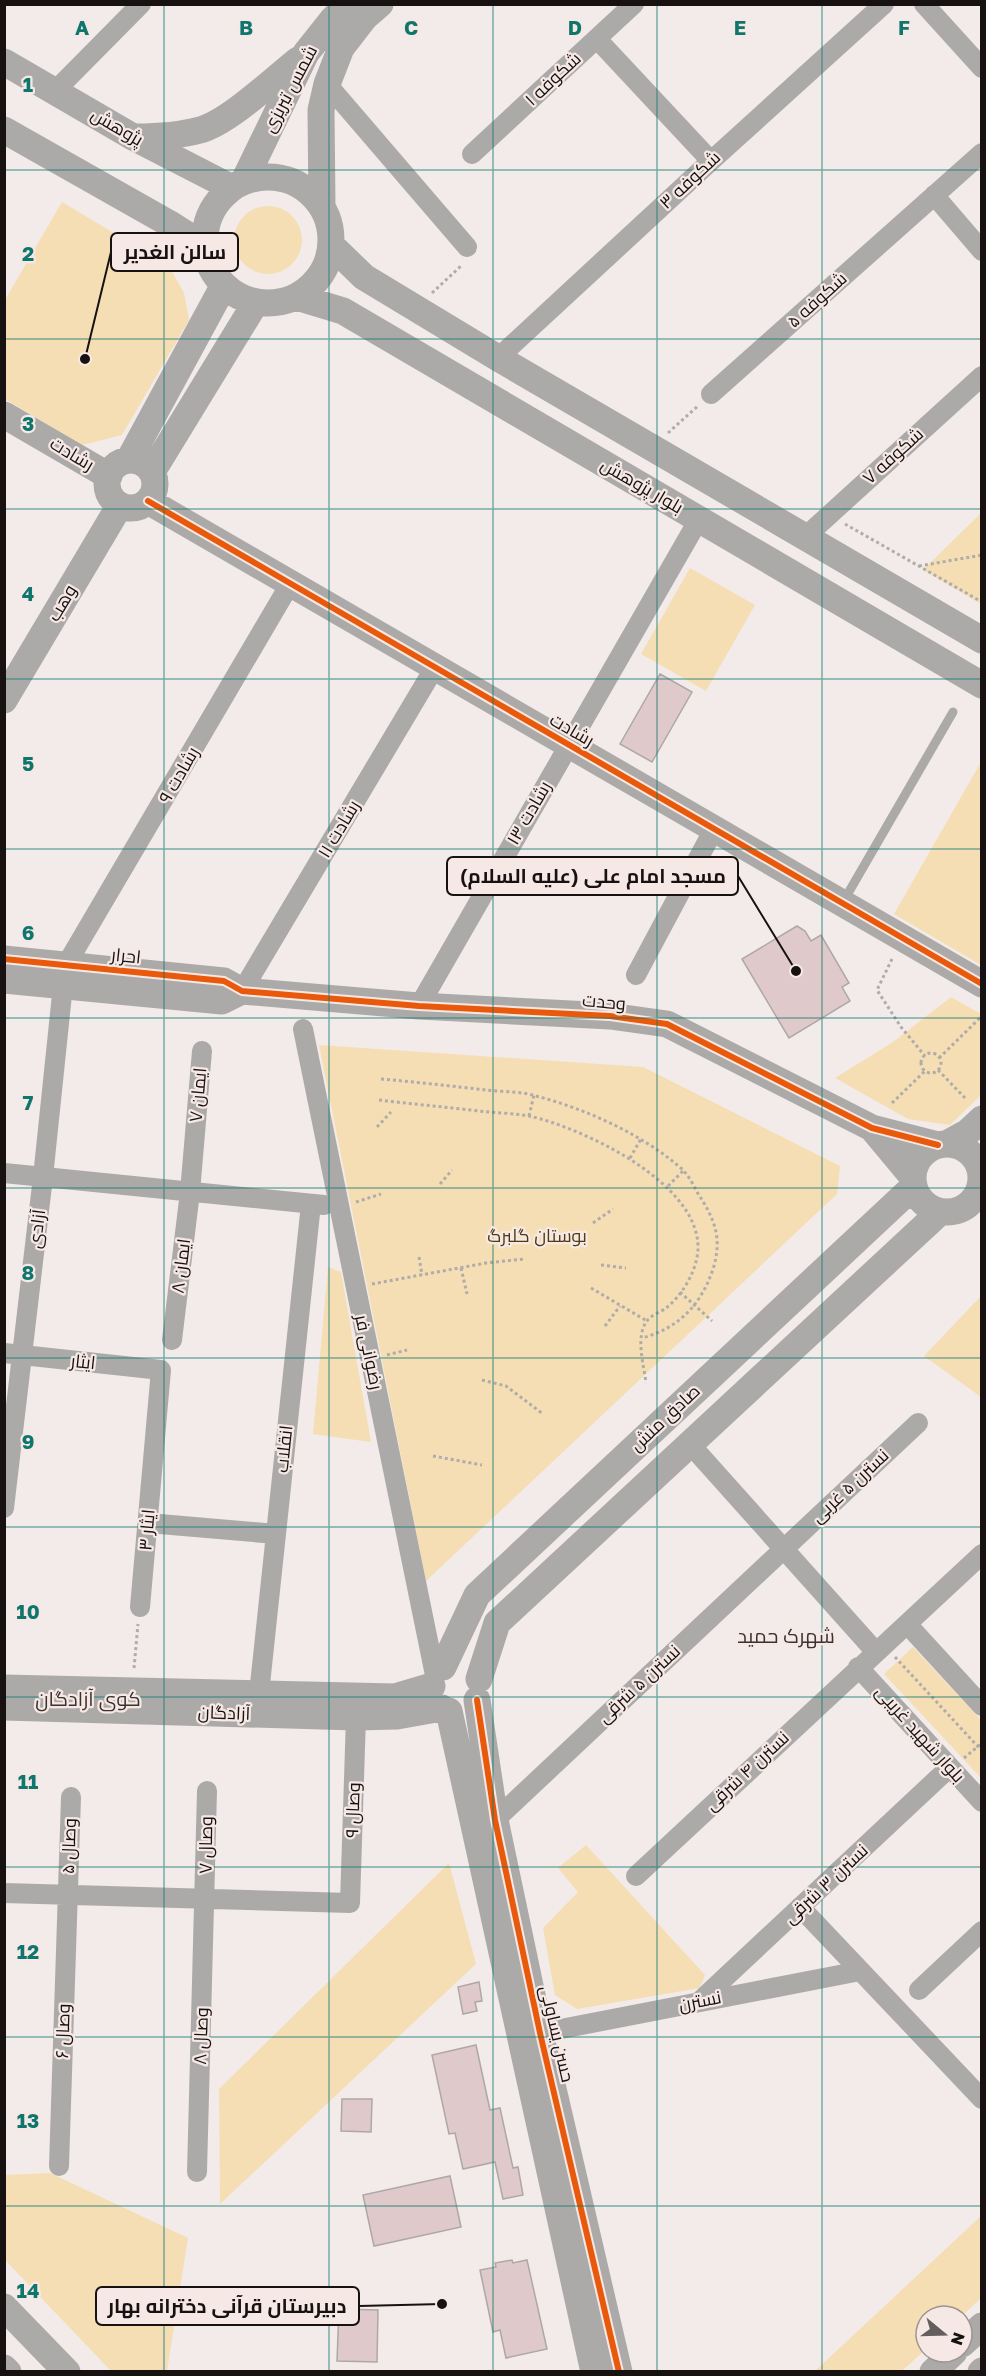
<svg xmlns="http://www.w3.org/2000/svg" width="986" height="2376" font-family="'Golos Text',Cairo,sans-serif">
<rect width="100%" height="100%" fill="#f2ebe9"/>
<path fill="#f5deb4" d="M62,202L169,266L184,293L189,320L122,435L82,445L5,399V300Z
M234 240a34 34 0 1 1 68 0a34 34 0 1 1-68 0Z
M981,513V604L923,570Z
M690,568L755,605L706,691L641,654Z
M981,762V965L894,914Z
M951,997L981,1014L982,1094L950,1125L908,1119L835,1078L893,1042Z
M319,1045L643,1067L840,1166L837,1194L426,1581Z
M328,1267L341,1272L371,1442L313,1434Z
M981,1296V1397L924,1356Z
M913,1647L981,1720V1778L884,1674Z
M586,1845L705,1975L700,1988L577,2009L555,1995L543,1928L578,1892L558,1868Z
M449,1863L476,1964L220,2204L219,2089Z
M50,2173L188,2238L167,2371H574H111L5,2260V2175Z
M981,2216V2298L962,2316H926V2349L902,2371H815Z"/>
<path fill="#e0c9cb" stroke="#ada8a7" stroke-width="1.5" d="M660,674L692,692L652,762L620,744Z
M797,926L805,931L811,941L821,935L849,983L842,987L850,1001L789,1038L742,959Z
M479,1982L482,2001L475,2002L477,2011L463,2014L458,1987Z
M476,2045L490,2110L500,2108L513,2168L518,2167L523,2195L503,2199L495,2162L463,2169L455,2133L449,2134L432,2055Z
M342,2099H372L371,2132L341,2131Z
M450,2176L461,2227L374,2246L363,2195Z
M512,2260L513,2263L527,2260L547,2349L506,2358L500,2330L493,2332L480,2270L496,2267L495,2263Z
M339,2309L378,2310L377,2362L337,2361Z"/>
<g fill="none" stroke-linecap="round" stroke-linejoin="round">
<path stroke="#b0acaa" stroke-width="3" stroke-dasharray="3 3" stroke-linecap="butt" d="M432,293L462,265
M668,433L699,405
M845,524L982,602
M919,566L982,555
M892,959L877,990L901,1027L925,1056
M921 1063a10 10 0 1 1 20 0a10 10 0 1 1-20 0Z
M939,1058L982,1016
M938,1070L965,1098
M381,1079C416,1082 451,1086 486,1090C502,1092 520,1091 536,1096C586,1109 642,1134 682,1169C688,1175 693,1184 697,1192C714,1218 723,1237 713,1269C701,1305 679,1328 642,1338
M379,1100C412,1104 445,1107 479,1111C495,1113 513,1113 529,1116C583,1128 700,1183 698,1249C697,1270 683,1295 666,1308C661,1312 651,1315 647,1321C635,1336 644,1366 646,1383
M892,1103L925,1071
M529,1116L534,1095
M377,1127L391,1112
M630,1158L641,1139
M440,1184L452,1170
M668,1186L684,1170
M356,1202L381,1194
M593,1223L613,1209
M419,1257L422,1275
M601,1265L626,1268
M461,1268L467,1294
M372,1284L486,1263L524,1259
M591,1288L647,1321
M680,1292L712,1321
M605,1326L620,1306
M387,1355L407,1350
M482,1380L506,1386L543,1414
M433,1456L482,1465
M895,1657L982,1751
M134,1668L138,1624
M964,1758L982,1743"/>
<path stroke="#acaaa9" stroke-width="9" d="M843,902L953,712"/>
<path stroke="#acaaa9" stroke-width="20" d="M924,4L982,68
M597,39L711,161
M327,84L467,247
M55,91L141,4
M472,154L634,4
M934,195L982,251
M498,358L711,161L884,4
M711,394L982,153
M805,537L982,376
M66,965L290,584
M636,975L714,829
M242,991L435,667
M419,1006L699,519
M303,1029L435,1675
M4,1173L324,1205
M172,1340L190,1192L202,1051
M4,1353L161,1370L140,1607
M689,1443L875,1651
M4,1508L43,1177L63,985
M148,1523L276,1534
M907,1624L982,1706
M858,1667L982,1802
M259,1694L311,1204
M495,1820L918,1423
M636,1876L982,1554
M4,1893L350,1903L356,1717
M800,1907L982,2099
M919,1990L982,1931
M701,2000L950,1767
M540,2033L860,1971
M59,2166L71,1797
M197,2172L207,1791"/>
<path stroke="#acaaa8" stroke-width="27" d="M4,62L133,137L232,188
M4,130L170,224L206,247
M135,137C157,137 178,136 200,130C229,122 274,79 298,60
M205 240a63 63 0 1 1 126 0a63 63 0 1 1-126 0Z
M244,181L306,53L333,19L348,4
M322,206L321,110L327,84L341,48L365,17L380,4
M332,246L364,277L498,358L982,640
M297,297L343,311L982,685
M4,415L109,476
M129,460L224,285
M107 484a24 24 0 1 1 48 0a24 24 0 1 1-48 0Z
M152,472L256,302
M148,501L982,984
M4,700L120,505
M4,959L224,981L242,991L419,1006L610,1016L667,1024L872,1128L938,1145
M4,980L222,1001L242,991
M872,1128L912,1176
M948,1143L968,1132L982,1119
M913 1178a34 34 0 1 1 68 0a34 34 0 1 1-68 0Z
M443,1667L477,1595L913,1187
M479,1679L497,1623L940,1212
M4,1688L395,1697L432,1686
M477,1700L495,1820L540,2033L619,2372
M4,1707L356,1717L397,1716L442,1708
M449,1711L594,2372
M4,2307L67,2372
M962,2344L982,2326
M4,2368L8,2372
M933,2372L954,2352
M981,2372L982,2371"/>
<defs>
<path id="cycleway" d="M148,501L982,984
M4,959L224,981L242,991L419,1006L610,1016L667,1024L872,1128L938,1145
M477,1700L495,1820L540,2033L619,2372"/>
</defs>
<use href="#cycleway" stroke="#f6e9e5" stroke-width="10"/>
<use href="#cycleway" stroke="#e8590c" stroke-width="6"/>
</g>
<path fill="none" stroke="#0f766e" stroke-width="1.5" stroke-opacity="0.55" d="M164,4V2372M329,4V2372M493,4V2372M657,4V2372M822,4V2372M4,170H982M4,339H982M4,509H982M4,679H982M4,849H982M4,1018H982M4,1188H982M4,1358H982M4,1527H982M4,1697H982M4,1867H982M4,2037H982M4,2206H982"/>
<g text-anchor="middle" stroke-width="4.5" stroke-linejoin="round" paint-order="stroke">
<g font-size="18" fill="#171211" stroke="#f6e9e5">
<text transform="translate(553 79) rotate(-43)" y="6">شکوفه ۱</text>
<text transform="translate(290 89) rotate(-62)" y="6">شمس تبریزی</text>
<text transform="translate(117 127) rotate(30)" y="6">پژوهش</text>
<text transform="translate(690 180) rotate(-43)" y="6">شکوفه ۳</text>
<text transform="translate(817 300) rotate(-42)" y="6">شکوفه ۵</text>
<text transform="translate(72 454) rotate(31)" y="6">رشادت</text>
<text transform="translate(893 456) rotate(-42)" y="6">شکوفه ۷</text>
<text transform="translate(642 486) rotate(30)" y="6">بلوار پژوهش</text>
<text transform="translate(62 603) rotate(-59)" y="6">وهب</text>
<text transform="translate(572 730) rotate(30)" y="6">رشادت</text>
<text transform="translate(179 775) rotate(-60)" y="6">رشادت ۹</text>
<text transform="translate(529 813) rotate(-60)" y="6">رشادت ۱۳</text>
<text transform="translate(339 829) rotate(-59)" y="6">رشادت ۱۱</text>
<text transform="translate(126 956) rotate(6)" y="6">احرار</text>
<text transform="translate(604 1002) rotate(5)" y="6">وحدت</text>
<text transform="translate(198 1095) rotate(-85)" y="6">ایمان ۷</text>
<text transform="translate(37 1229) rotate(-83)" y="6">آزادی</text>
<text transform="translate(181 1266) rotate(-83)" y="6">ایمان ۸</text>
<text transform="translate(369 1352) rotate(78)" y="6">رضوانی فر</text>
<text transform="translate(83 1362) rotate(6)" y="6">ایثار</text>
<text transform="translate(665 1418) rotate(-43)" y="6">صادق منش</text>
<text transform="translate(284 1449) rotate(-84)" y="6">انقلاب</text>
<text transform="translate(850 1486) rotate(-43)" y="6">نسترن ۵ غربی</text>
<text transform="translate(147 1530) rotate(-85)" y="6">ایثار ۳</text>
<text transform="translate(639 1684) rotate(-43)" y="6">نسترن ۵ شرقی</text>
<text transform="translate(224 1713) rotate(2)" y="6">آزادگان</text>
<text transform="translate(920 1734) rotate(48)" y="6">بلوار شهید غریبی</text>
<text transform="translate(747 1771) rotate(-43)" y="6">نسترن ۴ شرقی</text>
<text transform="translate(353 1810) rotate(-88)" y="6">وصال ۹</text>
<text transform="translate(206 1845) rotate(-89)" y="6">وصال ۷</text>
<text transform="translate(69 1846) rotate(-88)" y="6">وصال ۵</text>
<text transform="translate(826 1884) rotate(-43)" y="6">نسترن ۳ شرقی</text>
<text transform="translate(700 2001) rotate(-11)" y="6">نسترن</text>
<text transform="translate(63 2031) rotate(-88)" y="6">وصال ۶</text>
<text transform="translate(557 2034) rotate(77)" y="6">حسن یساولی</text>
<text transform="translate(201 2036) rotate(-88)" y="6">وصال ۸</text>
</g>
<g font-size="18" fill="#4e3b11" stroke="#f6e9e5">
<text x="537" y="1242">بوستان گلبرگ</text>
</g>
<g font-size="20" fill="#3b312e" stroke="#f6e9e5">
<text x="786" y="1643">شهرک حمید</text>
<text x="88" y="1706">کوی آزادگان</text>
</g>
</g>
<g font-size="20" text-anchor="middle" font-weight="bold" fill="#0f766e" stroke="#f6e9e5" stroke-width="4.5" stroke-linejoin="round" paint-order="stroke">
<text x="82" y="35">A</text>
<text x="246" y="35">B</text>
<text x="411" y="35">C</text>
<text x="575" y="35">D</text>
<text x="740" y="35">E</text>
<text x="904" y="35">F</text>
<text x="28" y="92">1</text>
<text x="28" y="261">2</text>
<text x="28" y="431">3</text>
<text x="28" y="601">4</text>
<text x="28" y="771">5</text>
<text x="28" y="940">6</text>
<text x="28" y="1110">7</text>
<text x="28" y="1280">8</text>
<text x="28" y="1449">9</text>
<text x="28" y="1619">10</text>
<text x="28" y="1789">11</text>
<text x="28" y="1959">12</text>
<text x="28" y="2128">13</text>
<text x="28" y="2298">14</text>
</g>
<path fill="none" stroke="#171211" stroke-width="2" d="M85 359L111 252M796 971L738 876M442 2304L359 2306"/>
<g fill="#171211" stroke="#f6e9e5" stroke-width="2">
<circle cx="85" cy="359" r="6"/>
<circle cx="796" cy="971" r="6"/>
<circle cx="442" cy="2304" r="6"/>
</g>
<g fill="#f6e9e5" stroke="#171211" stroke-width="2">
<rect x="111" y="233" width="127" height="38" rx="6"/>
<rect x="447" y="857" width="291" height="38" rx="6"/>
<rect x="96" y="2287" width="263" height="38" rx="6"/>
</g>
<g font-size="20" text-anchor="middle" font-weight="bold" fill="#171211">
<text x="175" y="259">سالن الغدیر</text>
<text x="593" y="883">مسجد امام علی (علیه السلام)</text>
<text x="227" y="2313">دبیرستان قرآنی دخترانه بهار</text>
</g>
<rect width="986" height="2376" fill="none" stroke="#171211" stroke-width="12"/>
<g transform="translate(944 2334) rotate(109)"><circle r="28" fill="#f6e9e5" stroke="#9d9390" stroke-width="1.5"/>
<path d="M0-4.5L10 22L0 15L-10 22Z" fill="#645e5d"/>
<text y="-9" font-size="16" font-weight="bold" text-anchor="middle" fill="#171211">N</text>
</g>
</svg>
